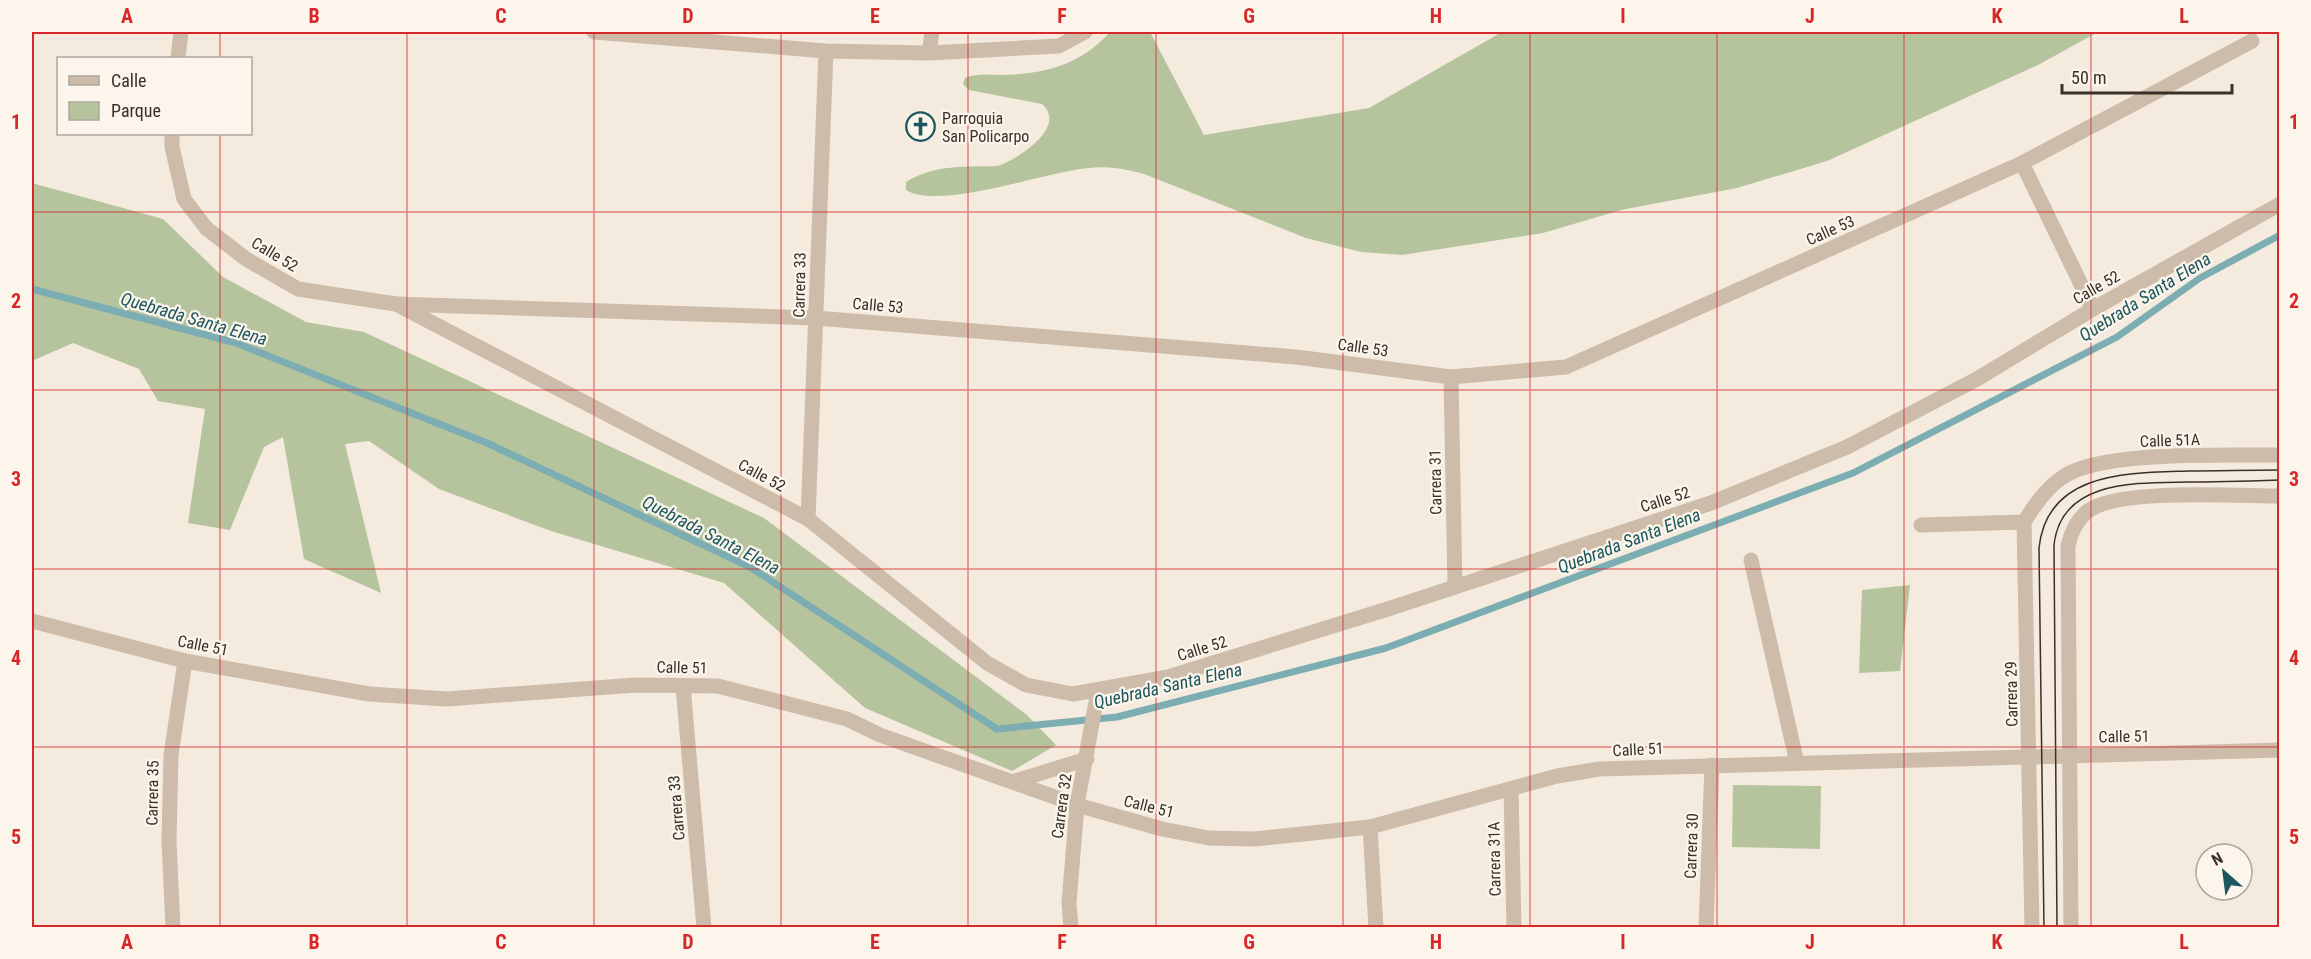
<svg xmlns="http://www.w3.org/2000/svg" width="2311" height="959" font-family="'Roboto Condensed',sans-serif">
<rect width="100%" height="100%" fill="#f4ebde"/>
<path fill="#b5c49d" d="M1110,32H1150L1204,135L1369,108L1502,32H2098L2038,65L1827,161L1737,188L1621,210L1543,233L1402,255L1361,252L1306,238L1144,174C1124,169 1109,166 1089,168C1048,171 939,211 906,190V182C935,164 966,167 998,166C1018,159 1068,127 1042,104L969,90L963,84L965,78C976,73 990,75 1002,75C1044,74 1081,65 1110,32Z
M32,183L163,219L223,277L306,322L364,332L764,518L1027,715L1056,745L1012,771L865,708L724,583L551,531L439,489L369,441L345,444L381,593L304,559L283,437L264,447L230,530L188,523L205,409L158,401L139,369L73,343L32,361Z
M1910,585L1900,671L1859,673L1862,590Z
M1733,785L1821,786L1820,849L1732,847Z"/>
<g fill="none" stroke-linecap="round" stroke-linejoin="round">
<path stroke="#7cadb3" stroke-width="7" d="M32,289L236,343L487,443L750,567L997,729L1117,717L1386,648L1853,473L2117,337L2200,278L2280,235"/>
<path stroke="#cdbca9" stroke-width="15" d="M1921,525L2024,522
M2032,928L2024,522C2035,505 2046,488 2063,477C2102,450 2228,456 2280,455
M2071,928L2068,546C2071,532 2076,520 2088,511C2118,488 2238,496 2280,496"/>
<path stroke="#cdbca9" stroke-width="15" d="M594,32L826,51L929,53L1059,46L1085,32
M929,53L932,32
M2022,163L2093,309
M396,304L816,318L1296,357L1451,377L1566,367L2022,163L2252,41
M1451,377L1455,587
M808,519L826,51
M1751,560L1797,763
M683,686L704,928
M1511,789L1514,928
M1370,827L1376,928
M173,928L169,841L171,755L185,661
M1071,928L1069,903L1077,805"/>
<path stroke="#cdbca9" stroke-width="15" d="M178,58L181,32
M172,134V147L184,199L206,228L246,259L298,289L396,304L808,519L987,663L1026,685L1073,694L1168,677L1391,608L1711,503L1847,447L1977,379L2093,309L2280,204
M32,621L185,661L369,694L447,699L636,685L718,686L847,719L880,735L1077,805L1162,829L1209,838L1254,839L1370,827L1557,776L1599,769L2280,750
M1012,782L1087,759
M1077,805L1098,691
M1706,928L1712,765"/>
<path stroke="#3a3029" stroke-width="1.5" d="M2044,928L2039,548C2047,471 2129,473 2188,471C2218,471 2249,470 2280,470
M2057,928L2054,545C2061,479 2138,483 2188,482C2218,482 2249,481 2280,480"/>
</g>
<path fill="none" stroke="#d62828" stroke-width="1.5" stroke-opacity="0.55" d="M220,32V58M407,32V928M594,32V928M781,32V928M968,32V928M1156,32V928M1343,32V928M1530,32V928M1717,32V928M1904,32V928M2091,32V928M220,134V928M32,212H2280M32,390H2280M32,569H2280M32,747H2280"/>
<defs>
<symbol id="church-ring" viewBox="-11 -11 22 22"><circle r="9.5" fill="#fbf5eb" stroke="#1c565e" stroke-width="1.5"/><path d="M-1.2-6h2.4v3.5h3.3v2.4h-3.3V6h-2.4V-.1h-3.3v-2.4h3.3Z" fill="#1c565e"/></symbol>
</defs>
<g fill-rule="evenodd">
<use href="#church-ring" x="904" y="110" width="33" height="33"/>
</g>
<g text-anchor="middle" stroke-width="4.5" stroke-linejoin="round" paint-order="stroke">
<g font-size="16" fill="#3a3029" stroke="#fbf5eb" text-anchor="start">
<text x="942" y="124">Parroquia<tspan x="942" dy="18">San Policarpo</tspan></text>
</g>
<g font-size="16" fill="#3a3029" stroke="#fbf5eb">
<text transform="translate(1830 230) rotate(-24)" y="6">Calle 53</text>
<text transform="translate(275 254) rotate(31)" y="6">Calle 52</text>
<text transform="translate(799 285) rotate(-89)" y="6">Carrera 33</text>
<text transform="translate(2096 287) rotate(-30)" y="6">Calle 52</text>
<text transform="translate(878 305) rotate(5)" y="6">Calle 53</text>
<text transform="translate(1363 347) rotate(8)" y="6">Calle 53</text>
<text transform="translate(2170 440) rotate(-2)" y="6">Calle 51A</text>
<text transform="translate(762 475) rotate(28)" y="6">Calle 52</text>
<text transform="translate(1435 482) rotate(-91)" y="6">Carrera 31</text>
<text transform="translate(1665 499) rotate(-18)" y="6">Calle 52</text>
<text transform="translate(203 645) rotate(11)" y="6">Calle 51</text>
<text transform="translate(1202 648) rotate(-17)" y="6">Calle 52</text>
<text transform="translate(682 667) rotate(1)" y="6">Calle 51</text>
<text transform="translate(2011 694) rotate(-91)" y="6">Carrera 29</text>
<text transform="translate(2124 736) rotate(-1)" y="6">Calle 51</text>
<text transform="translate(1638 749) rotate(-3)" y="6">Calle 51</text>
<text transform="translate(152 793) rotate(-89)" y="6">Carrera 35</text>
<text transform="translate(1061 806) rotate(-82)" y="6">Carrera 32</text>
<text transform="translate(1149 806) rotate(14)" y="6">Calle 51</text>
<text transform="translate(676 808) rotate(-95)" y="6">Carrera 33</text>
<text transform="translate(1691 846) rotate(-88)" y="6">Carrera 30</text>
<text transform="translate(1494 859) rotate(-91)" y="6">Carrera 31A</text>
</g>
<g font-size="18" font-style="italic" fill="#1c565e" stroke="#fbf5eb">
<text transform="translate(2145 297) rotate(-32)" y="6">Quebrada Santa Elena</text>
<text transform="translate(194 319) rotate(16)" y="6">Quebrada Santa Elena</text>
<text transform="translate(711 535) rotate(27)" y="6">Quebrada Santa Elena</text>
<text transform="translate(1629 541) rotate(-21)" y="6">Quebrada Santa Elena</text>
<text transform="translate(1168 686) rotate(-13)" y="6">Quebrada Santa Elena</text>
</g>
</g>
<rect width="2311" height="959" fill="none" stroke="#fbf5eb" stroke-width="66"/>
<rect x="57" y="57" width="195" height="78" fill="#fbf5eb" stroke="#aea69d" stroke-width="1.5"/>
<rect x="69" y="76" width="30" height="9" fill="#cdbca9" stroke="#aea69d" stroke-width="1.5"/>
<text x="111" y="87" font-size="18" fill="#3a3029">Calle</text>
<rect x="69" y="102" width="30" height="18" fill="#b5c49d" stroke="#aea69d" stroke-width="1.5"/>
<text x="111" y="117" font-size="18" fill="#3a3029">Parque</text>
<g transform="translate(2224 872) rotate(332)"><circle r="28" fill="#fbf5eb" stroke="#aea69d" stroke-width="1.5"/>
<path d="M0-4.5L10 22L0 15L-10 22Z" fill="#1c565e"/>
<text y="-9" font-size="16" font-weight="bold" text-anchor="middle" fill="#3a3029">N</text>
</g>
<path d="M2062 84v9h170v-9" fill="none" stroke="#3a3029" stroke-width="3"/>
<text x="2071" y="84" font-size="18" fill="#3a3029" stroke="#fbf5eb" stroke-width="4.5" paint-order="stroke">50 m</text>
<rect x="33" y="33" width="2245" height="893" fill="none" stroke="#d62828" stroke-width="2"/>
<g font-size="20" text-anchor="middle" font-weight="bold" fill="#d62828">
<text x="127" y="23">A</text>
<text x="314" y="23">B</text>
<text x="501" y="23">C</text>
<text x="688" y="23">D</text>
<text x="875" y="23">E</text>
<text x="1062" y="23">F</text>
<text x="1249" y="23">G</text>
<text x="1436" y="23">H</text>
<text x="1623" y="23">I</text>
<text x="1810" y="23">J</text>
<text x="1997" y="23">K</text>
<text x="2184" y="23">L</text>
<text x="16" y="129">1</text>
<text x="2294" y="129">1</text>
<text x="16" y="308">2</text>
<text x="2294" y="308">2</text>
<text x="16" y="486">3</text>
<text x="2294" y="486">3</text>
<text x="16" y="665">4</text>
<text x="2294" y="665">4</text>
<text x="16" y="844">5</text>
<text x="2294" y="844">5</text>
<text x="127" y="949">A</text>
<text x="314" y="949">B</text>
<text x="501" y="949">C</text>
<text x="688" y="949">D</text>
<text x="875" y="949">E</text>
<text x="1062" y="949">F</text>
<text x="1249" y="949">G</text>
<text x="1436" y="949">H</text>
<text x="1623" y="949">I</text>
<text x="1810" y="949">J</text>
<text x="1997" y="949">K</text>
<text x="2184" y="949">L</text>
</g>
</svg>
